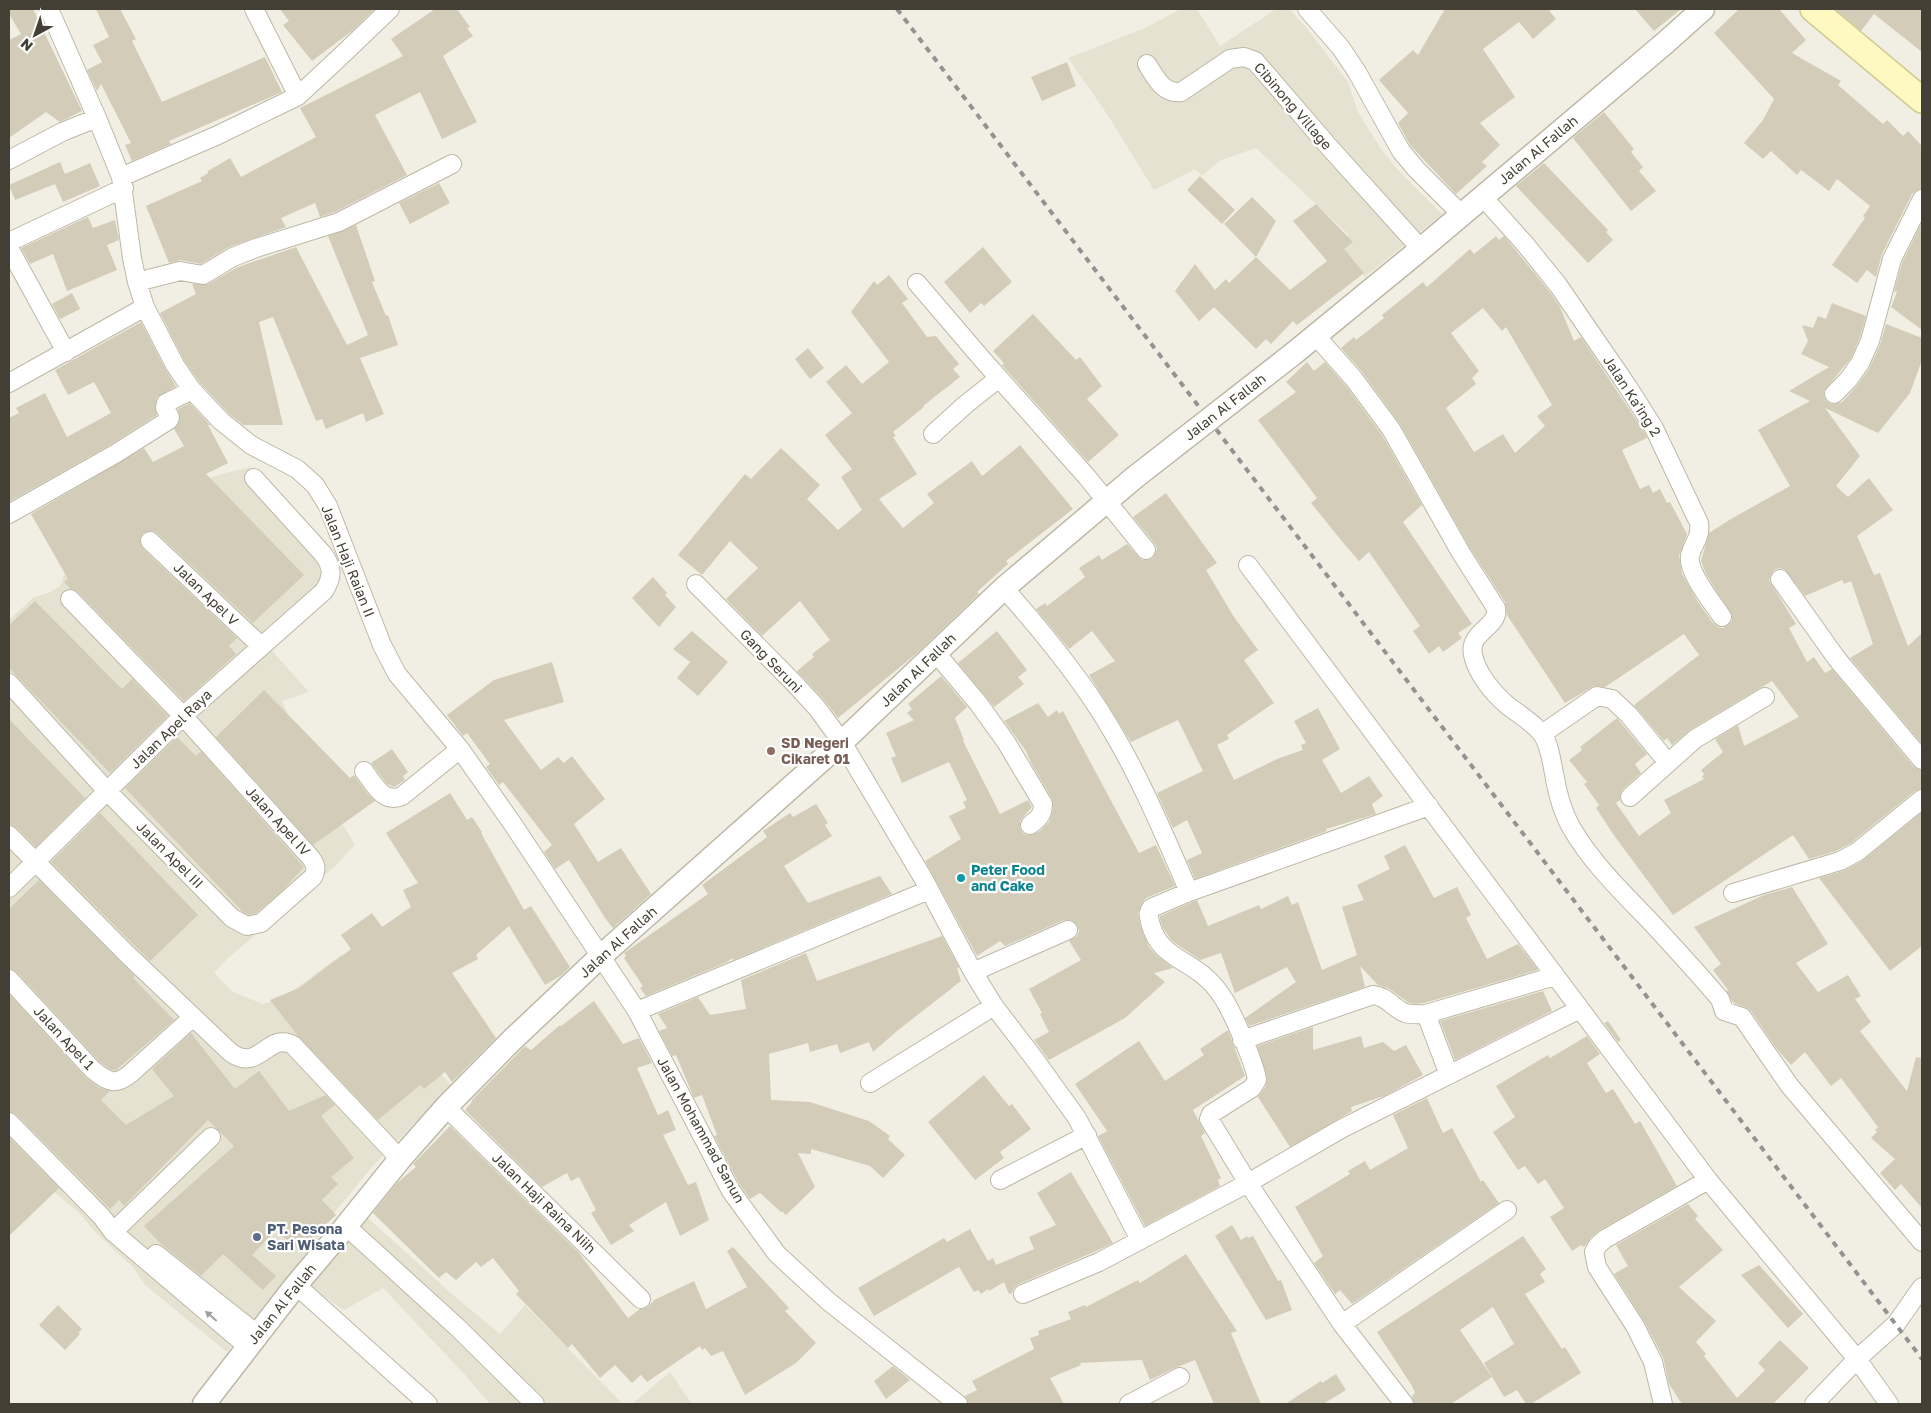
<svg xmlns="http://www.w3.org/2000/svg" width="1931" height="1413" font-family="'Golos Text',sans-serif">
<rect width="100%" height="100%" fill="#f1efe3"/>
<path fill="#e5e2d1" d="M1181,9H1197L1220,46L1276,9H1289L1305,26L1348,82L1358,112L1381,149L1399,171L1442,214L1365,277L1339,244L1349,235L1256,148L1219,161L1202,176L1195,169L1154,190L1107,114L1068,58L1143,29Z
M250,467L263,480L337,573L265,643L309,692L282,701L322,790L355,845L334,867L227,959L214,973L233,992L263,1004L283,998L341,955L375,999L451,1085L372,1167L334,1213L308,1254L227,1352L145,1285L133,1267L98,1235L78,1212L53,1191L9,1221V620L34,597L48,593L60,586L70,560L200,480Z
M359,1210L453,1295L500,1334L525,1305L623,1404H490L466,1376L383,1288L344,1310L301,1281Z
M670,1372L692,1404H632Z"/>
<path fill="#d3ccb9" fill-rule="evenodd" d="M9,9H33L82,111L60,122L46,112L9,138V40L21,34L9,14Z
M96,9H120L136,39L132,41L162,102L265,57L282,92L169,141L171,144L132,161L125,145L131,143L101,84L97,91L87,70L102,62L93,45L109,37Z
M280,9H375L352,31L312,61L283,25L289,21Z
M435,9H457L470,27L467,28L473,36L443,56L477,122L442,139L420,92L375,115L407,175L335,212L320,217L315,203L281,218L286,227L229,247L201,264L181,260L169,263L146,206L202,181L200,178L208,173V171L230,158L241,177L316,137L300,108L403,56L391,39Z
M1445,9H1548L1556,19L1533,39L1519,22L1483,49L1515,97L1480,123L1500,145L1482,162L1487,166L1456,194L1410,145L1398,123L1408,113L1379,80L1413,50L1418,55Z
M1635,9H1681L1654,31Z
M1739,9H1779L1806,40L1792,53L1841,81L1838,85L1883,124L1887,120L1903,136L1908,131L1922,146V189L1917,190L1912,194L1882,254L1876,277L1867,270L1857,283L1832,265L1865,218L1863,216L1870,206L1837,179L1829,191L1801,170L1797,175L1771,151L1763,159L1744,143L1763,120L1774,99L1714,33Z
M1835,9H1922V52L1874,14L1861,31Z
M1067,62L1076,86L1042,101L1031,77Z
M1604,112L1634,149L1631,152L1643,167L1639,171L1656,191L1631,211L1573,138Z
M60,162L65,174L90,163L100,186L63,202L55,184L15,200L9,185Z
M1544,163L1608,230L1606,232L1613,240L1588,263L1516,186Z
M1200,176L1235,210L1222,224L1187,190Z
M439,183L450,203L410,224L399,203Z
M1252,197L1276,221L1256,257L1224,224Z
M1316,204L1353,242L1344,249L1364,273L1297,325L1293,321L1271,344L1266,339L1256,349L1214,307L1199,321L1175,291L1195,264L1215,290L1226,279L1229,283L1256,257L1290,290L1327,261L1293,221Z
M88,217L93,228L115,220L119,240L107,245L117,270L67,291L53,254L30,264L21,248Z
M1922,222V330L1891,307L1897,292L1894,291L1902,263Z
M356,225L375,281L372,282L386,316L388,315L398,345L360,358L384,414L366,422L363,413L326,429L322,419L316,421L273,317L259,322L283,425H243L228,413L200,383L184,360L160,313L196,294L192,284H208L238,267L296,247L347,345L368,335L328,236Z
M1496,236L1499,240L1504,236L1549,291L1560,307L1574,341L1581,337L1645,433L1647,438L1622,450L1640,489L1649,485L1653,493L1660,489L1667,503L1670,502L1687,534L1679,556L1682,574L1698,602L1713,623L1718,627L1723,628L1728,625L1732,621V616L1706,574L1701,561L1709,533L1731,519L1790,486L1758,430L1810,401L1789,391L1829,367L1801,354L1808,341L1802,325L1813,328L1818,316L1826,319L1832,303L1866,316L1860,337L1851,358L1824,391V396L1826,401L1832,404L1842,402L1856,387L1869,369L1880,345L1886,324L1922,338V360L1910,393L1878,433L1825,408L1860,456L1836,486L1848,497L1869,478L1893,510L1857,536L1874,575L1880,573L1908,646L1922,633V744L1850,658L1873,644L1851,581L1844,584L1842,580L1805,596L1785,570L1779,568L1774,570L1771,574L1769,580L1796,624L1789,628L1807,662L1814,657L1825,673L1832,669L1914,767L1922,770V789L1915,791L1851,843L1836,851L1809,859L1793,835L1673,915L1613,834L1596,808L1599,805L1584,784L1587,782L1569,760L1582,750L1580,747L1617,718L1647,754L1635,764L1641,773L1623,789L1620,794V800L1616,803L1639,836L1671,813L1664,800L1704,779L1702,777L1704,774L1701,770L1723,752L1715,739L1738,725L1744,746L1799,717L1772,681L1690,730L1672,745L1667,738L1664,741L1634,705L1699,655L1684,634L1605,687L1594,686L1565,703L1507,615L1505,602L1470,548L1400,424L1363,373L1341,348L1354,337L1356,340L1384,318L1382,315L1423,282L1427,287L1470,249L1474,254ZM1483,308L1502,331L1506,327L1552,405L1537,416L1545,426L1515,453L1503,434L1474,452L1446,408L1476,384L1472,378L1479,371L1451,333Z
M983,247L1012,282L984,306L981,303L970,313L944,282Z
M889,275L908,299L902,303L927,337L936,336L959,364L953,369L960,377L923,406L924,407L893,432L896,436L893,437L917,474L879,499L903,528L934,503L927,494L972,461L982,476L1020,445L1073,509L1006,561L1008,564L977,592L979,594L917,653L838,718L825,701L797,671L814,657L812,654L830,640L800,601L762,636L726,599L758,568L730,541L702,575L678,555L745,474L751,479L781,448L820,485L807,499L838,530L862,510L841,477L852,469L825,435L852,413L826,382L846,365L862,384L889,362L851,312L874,281L877,285Z
M72,293L80,309L60,319L52,304Z
M1033,314L1076,360L1080,357L1102,386L1087,399L1119,435L1088,462L1002,365L1004,363L993,351Z
M141,322L166,370L176,386L157,397L155,407L157,415L110,445L9,502V418L19,413L16,408L45,393L67,437L111,413L94,382L68,395L55,370Z
M808,348L824,368L810,379L795,359Z
M1307,362L1314,371L1325,362L1346,386L1382,435L1422,505L1403,522L1472,624L1458,633L1462,638L1443,652L1439,646L1429,654L1413,631L1420,626L1369,552L1359,561L1345,545L1311,503L1317,498L1258,420L1296,392L1286,382Z
M190,403L210,425H208L228,463L206,474L304,575L253,623L157,533L152,531L143,533L140,539L143,549L237,638L229,646L236,654L184,701L78,592L71,589L64,582L68,579L31,514L144,448L153,462L184,446L174,429L180,420L178,409Z
M1166,493L1217,563L1206,570L1234,617L1258,650L1244,660L1274,703L1227,735L1229,739L1217,745L1234,780L1277,759L1303,750L1301,745L1306,743L1294,721L1318,708L1340,749L1322,760L1341,793L1369,776L1383,796L1372,804L1376,814L1326,829L1327,831L1195,879L1187,860L1202,853L1187,820L1173,828L1157,793L1203,771L1178,720L1131,742L1089,675L1115,661L1092,631L1069,649L1036,609L1045,603L1047,606L1085,577L1079,568L1099,555L1102,560L1127,544L1142,560H1148L1153,558L1157,549L1155,544L1133,517Z
M653,577L667,593L665,595L676,607L659,627L632,598Z
M35,601L122,689L132,679L168,716L110,773L9,668V625Z
M692,631L728,662L698,696L677,678L690,662L673,649Z
M997,631L1027,670L1018,677L1024,684L994,707L958,663Z
M552,662L564,702L504,720L541,770L558,757L564,763L572,756L605,799L574,824L598,862L621,848L651,894L613,928L605,918L569,860L555,869L544,852L552,845L503,782L499,785L486,767L490,764L467,733L463,736L447,715L494,680Z
M941,676L967,707L955,718L964,740L963,741L1000,814L1028,800L1032,807L1020,821V827L1022,832L1026,835H1032L1040,831L1049,822L1053,810L1052,799L1031,763L1026,751L1004,721L1038,703L1048,717L1057,710L1059,714L1063,711L1139,853L1156,845L1175,886L1146,898L1141,904L1138,913L1140,925L1149,947L1157,956L1173,968L1154,973L1165,982L1125,1018L1049,1060L1034,1040L1049,1032L1040,1014L1042,1013L1029,989L1081,960L1069,941L1077,936L1079,931L1077,925L1070,920H1064L1005,946L1000,941L977,956L925,861L961,839L949,816L966,808L963,802L967,800L949,762L902,783L891,758L896,756L886,733L914,720L907,713L912,709L908,704Z
M264,690L350,778L354,775L367,793L375,801L313,845L216,737Z
M9,719L85,798L36,847L17,828L9,824Z
M177,737L196,756L201,751L304,867L282,891L256,913L249,915L244,913L125,788Z
M392,749L408,772L403,776L405,780L394,787L387,784L371,763Z
M450,793L467,820L472,817L482,832L481,833L524,910L531,906L570,967L562,975L545,985L509,926L476,955L478,959L452,973L496,1038L452,1082L445,1072L424,1089L420,1085L378,1120L298,1036L270,1000L299,988L351,949L341,935L372,913L382,927L411,907L403,890L418,883L386,833Z
M816,804L828,823L825,825L832,836L784,866L808,903L880,876L892,894L733,960L732,958L727,962L646,996L640,988L643,986L624,958L626,956L624,953L708,894L702,885L767,837L763,831L790,813L793,817Z
M1922,812V946L1890,971L1819,878L1843,871L1862,861Z
M100,813L198,915L150,961L51,862Z
M1405,845L1434,898L1457,887L1471,915L1466,918L1487,959L1518,944L1538,970L1424,1003L1416,1004L1409,1003L1388,988L1378,985L1360,966L1365,987L1249,1026L1245,1018L1296,982L1287,967L1235,993L1221,953L1200,960L1172,941L1163,928L1160,919V916L1197,900L1208,926L1259,905L1261,909L1288,896L1292,905L1298,902L1322,970L1357,955L1342,907L1364,900L1357,885L1390,869L1384,856Z
M39,880L135,976L133,978L174,1020L116,1070H111L100,1062L17,972L9,969V909Z
M1792,887L1828,944L1796,963L1818,992L1848,975L1861,996L1855,999L1871,1022L1860,1031L1907,1091L1916,1057L1922,1058V1208L1901,1184L1895,1190L1880,1173L1895,1159L1871,1138L1877,1132L1875,1130L1878,1127L1841,1078L1831,1086L1805,1052L1791,1065L1776,1048L1751,1011L1745,1007L1734,1003L1731,1000L1727,991L1728,990L1713,970L1721,964L1694,927L1764,895Z
M942,936L959,967L957,968L961,981L897,1031L873,1052L869,1042L840,1053L837,1044L810,1052L808,1043L769,1054L771,1100L810,1102L869,1121L890,1136L888,1139L905,1155L883,1178L870,1166L811,1149V1154L798,1153L815,1187L786,1215L782,1211L781,1212L760,1193L750,1199L740,1185L714,1136L717,1135L702,1095L694,1098L676,1055L672,1056L659,1031L667,1028L658,1014L698,997L710,1015L746,1009L741,980L806,953L817,981Z
M1543,991L1552,1011L1455,1060L1440,1021Z
M9,994L85,1077L98,1087L110,1091L101,1100L126,1125L174,1096L152,1069L191,1033L235,1089L259,1071L289,1111L326,1095L335,1105L321,1116L354,1158L331,1177L338,1184L322,1200L336,1215L298,1250L276,1230L252,1255L276,1276L263,1290L223,1254L201,1276L162,1245L144,1226L234,1146L208,1120L124,1206L119,1200L110,1209L17,1115L9,1112Z
M594,1001L623,1044L639,1038L652,1063L637,1068L658,1115L668,1110L676,1130L663,1135L688,1185L696,1182L709,1220L680,1236L666,1202L629,1225L634,1231L611,1245L591,1213L596,1210L579,1177L571,1181L567,1173L542,1187L465,1110L472,1102L471,1101L525,1046L531,1050L560,1025L561,1026Z
M1608,1021L1621,1040L1618,1042L1604,1023Z
M1313,1027V1050L1361,1036L1364,1048L1383,1042L1394,1051L1406,1045L1423,1075L1384,1096L1351,1107L1352,1111L1290,1147L1258,1097L1266,1086L1267,1078L1257,1046Z
M1228,1030L1245,1076L1193,1110L1205,1133L1201,1136L1221,1178L1218,1180L1220,1186L1145,1226L1098,1136L1107,1131L1075,1084L1139,1041L1165,1081L1204,1055L1200,1049Z
M1587,1036L1600,1054L1587,1063L1606,1093L1613,1089L1635,1124L1640,1121L1677,1186L1600,1230L1591,1237L1586,1245L1583,1247L1581,1245L1572,1251L1550,1217L1564,1208L1545,1179L1538,1184L1525,1166L1518,1170L1493,1132L1515,1117L1496,1086L1548,1055L1550,1058Z
M984,1075L1009,1106L1012,1104L1031,1129L1000,1152L1004,1158L975,1180L928,1122Z
M1427,1098L1443,1133L1452,1128L1481,1182L1483,1180L1499,1203L1352,1304L1340,1290L1335,1294L1314,1263L1323,1256L1295,1207L1350,1174L1348,1171L1365,1161L1370,1170L1408,1148L1393,1115Z
M450,1126L579,1253L628,1318L640,1309L648,1307L654,1300L694,1281L706,1309L747,1287L727,1251L733,1247L789,1308L785,1311L816,1343L796,1363L745,1395L723,1351L711,1356L705,1348L702,1350L700,1346L647,1382L641,1375L632,1383L615,1365L600,1378L572,1344L568,1348L516,1294L519,1291L493,1258L481,1267L476,1262L456,1280L446,1272L439,1278L373,1213L397,1183L416,1167L413,1164Z
M9,1137L59,1188L9,1236Z
M1071,1172L1113,1243L1094,1252L1019,1284L1014,1288L1012,1293L1009,1294L1004,1282L989,1291L988,1289L981,1294L978,1290L974,1292L959,1267L874,1316L858,1288L944,1238L947,1242L970,1229L988,1261L993,1258L996,1265L1034,1249L1029,1237L1056,1225L1037,1193Z
M1688,1204L1698,1216L1695,1219L1723,1250L1679,1287L1716,1321L1696,1342L1706,1354L1704,1356L1737,1398L1765,1370L1758,1363L1780,1340L1809,1368L1773,1404H1682L1669,1384L1663,1357L1644,1321L1614,1274L1628,1266L1616,1245Z
M1232,1225L1241,1240L1247,1236L1248,1238L1253,1236L1278,1281L1281,1280L1292,1310L1266,1320L1215,1236Z
M1523,1236L1546,1269L1540,1274L1545,1282L1525,1294L1562,1349L1565,1347L1581,1373L1531,1404H1526L1517,1390L1504,1397L1484,1363L1514,1344L1493,1307L1460,1330L1492,1377L1451,1404H1414L1412,1396L1415,1393L1412,1386L1377,1332Z
M1186,1254L1237,1331L1231,1333L1261,1404H1214L1195,1360L1175,1368L1150,1380L1142,1360L1080,1363L1081,1365L1050,1378L1064,1404H968L965,1396L977,1390L972,1381L1034,1349L1030,1338L1039,1335L1038,1331L1071,1319L1068,1312L1085,1305L1086,1307L1138,1280L1140,1283Z
M1759,1265L1803,1314L1788,1328L1741,1275Z
M58,1305L82,1329L78,1333L80,1334L65,1350L39,1325Z
M893,1366L910,1380L886,1399L874,1381Z
M1336,1374L1346,1390L1323,1404H1285L1321,1381L1322,1383Z"/>
<g fill="none" stroke-linecap="round" stroke-linejoin="round">
<defs>
<path id="minor" d="M49,9L97,118L121,177L132,258L137,282L145,307L175,365L192,390L221,421L251,445L297,469L315,485L328,506L382,645L397,674L460,749L512,823L637,1011L731,1191L777,1254L828,1301L958,1404
M254,9L298,96
M1307,9L1341,48L1357,72L1401,151L1416,169L1462,215
M1147,64C1156,78 1163,94 1181,92L1230,59L1244,57L1255,61L1330,148L1421,249
M9,160L62,132L97,118
M121,177L218,135L298,96L341,56L390,9
M1482,196L1525,244L1558,285L1628,387L1654,428L1699,523C1701,539 1693,542 1690,556C1687,572 1713,603 1722,617
M9,242L124,188
M9,248L66,352
M137,282L180,271L203,275L233,257L256,248L339,222L452,164
M917,283L982,359L1087,477L1146,550
M1316,336L1354,379L1391,429L1461,553L1496,608C1500,627 1468,631 1473,655C1477,674 1493,693 1507,705C1518,714 1533,722 1542,734C1550,745 1551,760 1554,773C1557,792 1562,811 1571,827C1591,862 1621,891 1649,920C1673,946 1697,972 1720,999L1724,1011L1742,1017L1789,1085L1922,1242
M9,383L145,307
M1834,394L1848,380L1860,363L1870,341L1892,259L1922,199
M933,434L965,405L999,378
M9,514L115,454L169,420L170,417L165,408L166,403L192,390
M150,541L261,646
M1248,565L1708,1180L1857,1359L1889,1404
M1780,579L1837,659L1922,760
M696,584L795,684L817,708L842,742L923,878L973,972L994,1006L1036,1061L1077,1118L1140,1240
M1004,588C1037,626 1070,665 1098,708C1135,765 1162,829 1189,892L1151,908C1147,913 1149,916 1150,922C1158,954 1180,957 1203,975C1210,981 1216,987 1221,995C1231,1008 1255,1064 1257,1080L1252,1088L1211,1114L1209,1119L1248,1183L1342,1324L1404,1404
M936,653L978,703L1006,742L1043,804C1043,815 1038,819 1030,825
M9,683L107,791L232,918L247,926L261,923L313,877C317,869 316,865 311,858L183,716L70,599
M1542,734L1597,696L1612,699L1629,715L1668,763
M364,771C374,784 383,804 402,796L460,749
M1630,797L1695,739L1765,697
M9,835L127,954L230,1052C259,1074 268,1031 293,1045L400,1159
M9,888L183,716L324,591C333,577 333,567 323,554L254,478
M1189,892L1429,806
M1733,893L1840,861L1857,852L1922,799
M973,972L1068,930
M9,979L93,1070C108,1082 115,1086 130,1074L193,1017
M637,1011L929,890
M1426,1014L1449,1075
M1242,1040L1373,995C1387,996 1393,1008 1405,1013C1412,1015 1419,1014 1426,1014L1555,976
M870,1083L994,1006
M446,1107L641,1299
M9,1122L102,1217L113,1232L248,1347
M1000,1180L1087,1135
M346,1226L457,1327L535,1404
M113,1232L211,1137
M156,1254L257,1334
M296,1285L428,1404
M1023,1294L1099,1262L1248,1183L1341,1129L1580,1009
M1342,1324L1507,1210
M1129,1404L1180,1377
M1663,1404L1653,1362L1635,1326L1597,1267L1594,1252L1598,1245L1605,1239L1708,1180
M1814,1404L1857,1359L1896,1324L1922,1287"/>
<path id="tertiary" d="M1293,354L1421,249L1665,43L1703,9
M204,1404L296,1285L346,1226L400,1159L446,1107L510,1042L601,956L842,742L1004,588L1134,478"/>
<path id="secondary" d="M1813,9L1922,100"/>
</defs>
<use href="#minor" stroke="#bdb8a6" stroke-width="20"/>
<use href="#tertiary" stroke="#bdb8a6" stroke-width="25"/>
<use href="#secondary" stroke="#d2ca93" stroke-width="28"/>
<use href="#minor" stroke="#fff" stroke-width="18"/>
<use href="#tertiary" stroke="#fff" stroke-width="22"/>
<use href="#secondary" stroke="#fef8c1" stroke-width="25"/>
<path stroke="#939393" stroke-width="4" stroke-dasharray="6 6" stroke-linecap="butt" d="M897,9L1922,1359"/>
<defs>
<path id="tertiary-bridge" d="M1134,478L1293,354"/>
</defs>
<use href="#tertiary-bridge" stroke="#bdb8a6" stroke-width="25" stroke-linecap="butt"/>
<use href="#tertiary-bridge" stroke="#fff" stroke-width="22"/>
</g>
<defs><path id="oneway-solid" d="M-6-.8H1V-3.2L6.5 0L1 3.2V.8H-6Z" transform="scale(1.25)"/></defs>
<use fill="#a19f9a" href="#oneway-solid" transform="translate(211 1316) rotate(-139)"/>
<circle fill="#8d6e63" stroke="#fff" stroke-width="2" cx="771" cy="751" r="5"/>
<circle fill="#0f9aa8" stroke="#fff" stroke-width="2" cx="961" cy="878" r="5"/>
<circle fill="#5c6f8a" stroke="#fff" stroke-width="2" cx="257" cy="1237" r="5"/>
<g text-anchor="middle" stroke-width="4.5" stroke-linejoin="round" paint-order="stroke">
<g font-size="14" fill="#433f34" stroke="#fff">
<text transform="translate(1293 106) rotate(49)" y="5">Cibinong Village</text>
<text transform="translate(1538 150) rotate(-40)" y="5">Jalan Al Fallah</text>
<text transform="translate(1632 396) rotate(57)" y="5">Jalan Ka'ing 2</text>
<text transform="translate(1225 407) rotate(-38)" y="5">Jalan Al Fallah</text>
<text transform="translate(348 561) rotate(68)" y="5">Jalan Haji Raian II</text>
<text transform="translate(206 594) rotate(44)" y="5">Jalan Apel V</text>
<text transform="translate(771 661) rotate(46)" y="5">Gang Seruni</text>
<text transform="translate(918 670) rotate(-44)" y="5">Jalan Al Fallah</text>
<text transform="translate(171 729) rotate(-44)" y="5">Jalan Apel Raya</text>
<text transform="translate(278 821) rotate(48)" y="5">Jalan Apel IV</text>
<text transform="translate(170 855) rotate(45)" y="5">Jalan Apel III</text>
<text transform="translate(618 942) rotate(-42)" y="5">Jalan Al Fallah</text>
<text transform="translate(64 1038) rotate(47)" y="5">Jalan Apel 1</text>
<text transform="translate(701 1130) rotate(61)" y="5">Jalan Mohammad Sanun</text>
<text transform="translate(544 1203) rotate(44)" y="5">Jalan Haji Raina Niih</text>
<text transform="translate(282 1304) rotate(-51)" y="5">Jalan Al Fallah</text>
</g>
<g font-size="14" font-weight="bold" fill="#785e54" stroke="#fff" text-anchor="start">
<text x="781" y="748">SD Negeri<tspan x="781" dy="16">Cikaret 01</tspan></text>
</g>
<g font-size="14" font-weight="bold" fill="#0d838f" stroke="#fff" text-anchor="start">
<text x="971" y="875">Peter Food<tspan x="971" dy="16">and Cake</tspan></text>
</g>
<g font-size="14" font-weight="bold" fill="#4e5e75" stroke="#fff" text-anchor="start">
<text x="267" y="1234">PT. Pesona<tspan x="267" dy="16">Sari Wisata</tspan></text>
</g>
</g>
<rect width="1931" height="1413" fill="none" stroke="#433f34" stroke-width="20"/>
<g transform="translate(35 35) rotate(220)" stroke="#ffffff" stroke-width="4" paint-order="stroke">
<path d="M0-4L9 19L0 12L-9 19Z" fill="#433f34"/>
<text y="-8" font-size="14" font-weight="bold" text-anchor="middle" fill="#433f34">N</text>
</g>
</svg>
